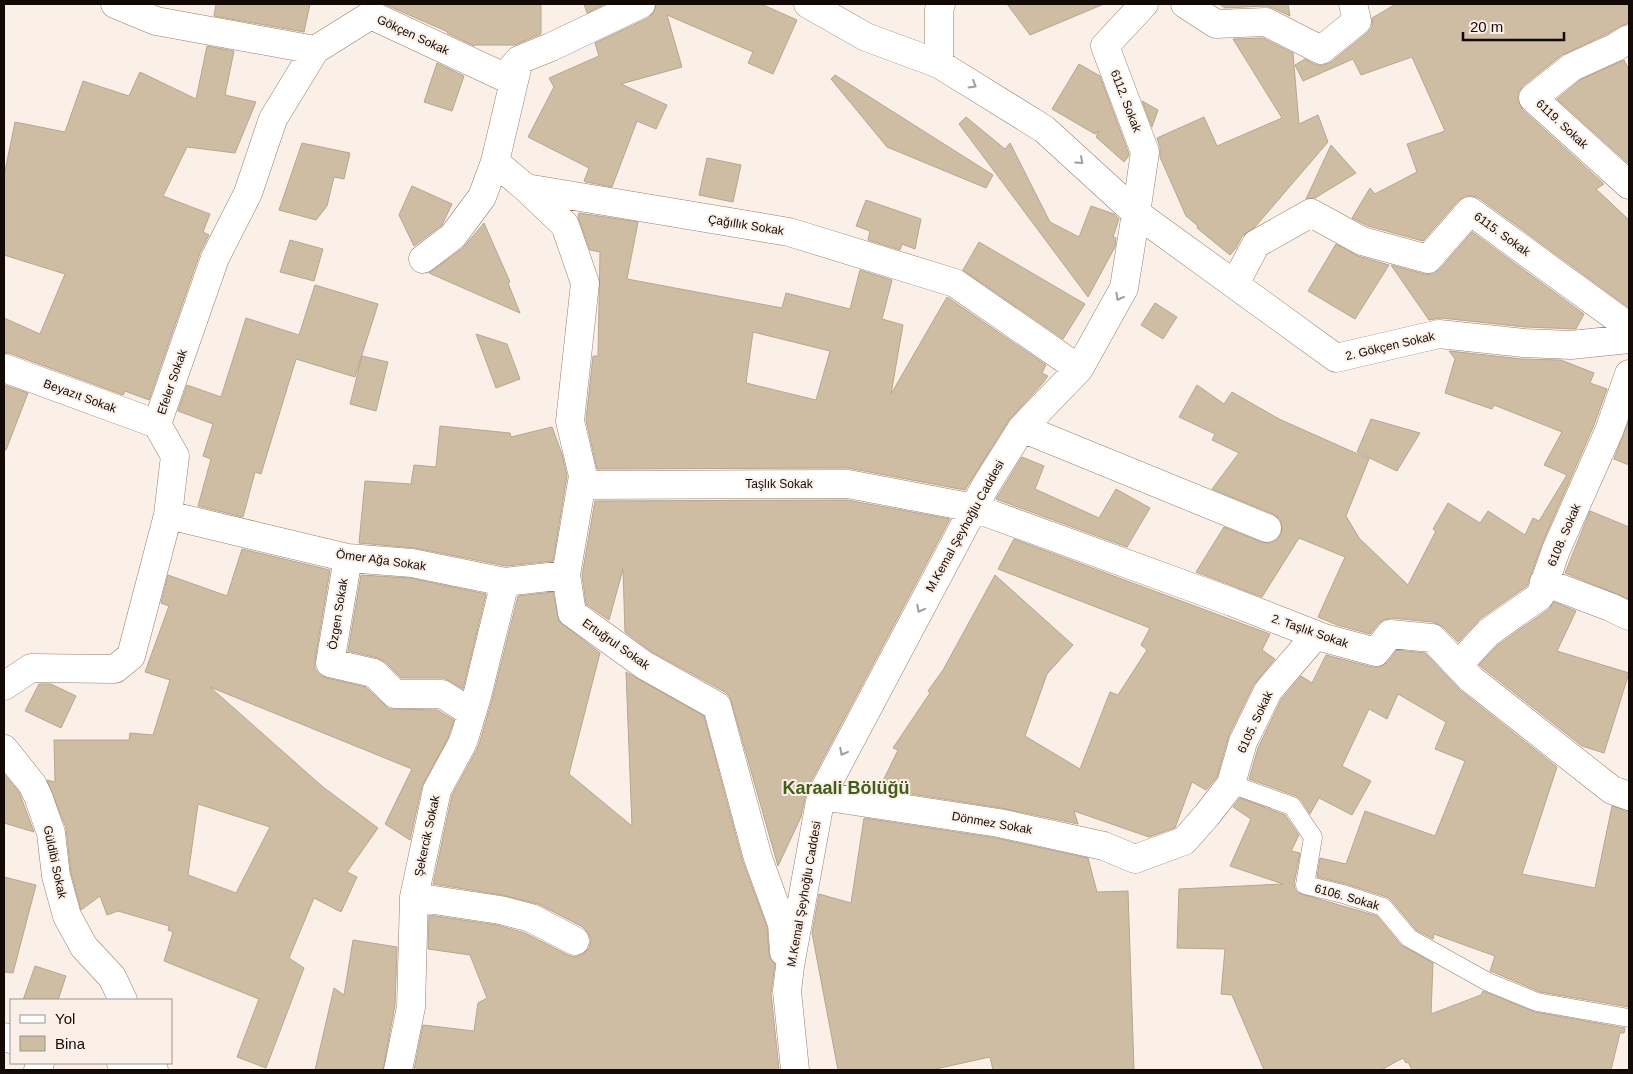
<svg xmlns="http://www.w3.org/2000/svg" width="1633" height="1074" font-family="Arial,sans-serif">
<rect width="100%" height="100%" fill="#fbf0e8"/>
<path fill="#cebda2" stroke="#b8a68d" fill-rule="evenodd" d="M216,4H310L304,32L214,16Z
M384,4H541V34L515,45H475L474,46L447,33L448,32Z
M584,4H605L587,13Z
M656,4H761L797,20L773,74L748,63L753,52L667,15L682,67L621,84L667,105L656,129L637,121L612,187L586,182L584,181L589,168L528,137L554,87L549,78L599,56L595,43L648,18L654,12Z
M1007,4H1104L1030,35Z
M1219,4H1288L1290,16L1273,8L1266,6L1225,8Z
M1396,4H1629V23L1621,26L1609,33L1562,55L1523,86L1518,93V101L1523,110L1604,184L1596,189L1629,220V308L1479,198L1473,196H1465L1458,201L1423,241L1368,226L1352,218L1370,188L1375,194L1417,172L1407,144L1445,131L1412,57L1361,75L1353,59L1303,81L1295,65L1305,59L1314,64L1322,66L1331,62L1367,33L1372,27V18Z
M1263,38L1293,53L1299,124L1318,115L1328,142L1255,227L1242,236L1236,248L1230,255L1197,228L1198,226L1186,216L1160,157V147L1157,138L1204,117L1217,146L1282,118L1233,39Z
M207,46L234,51L225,95L256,102L235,153L187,147L163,196L210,214L203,232L209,235L200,253L149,400L125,391L123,395L9,353H4V318L40,334L65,274L4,255V176L15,122L65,132L83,81L129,96L140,72L196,99Z
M1624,60L1629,70V164L1557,99L1580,80Z
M437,63L464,76L452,111L424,102Z
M1079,64L1100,76L1129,154L1128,157L1124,162L1096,137L1099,131L1095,134L1052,109Z
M835,75L993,175L986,188L887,147L831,79Z
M1142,101L1158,110L1152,127Z
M966,117L1005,149L1010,143L1050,222L1079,237L1091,206L1114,214L1119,219L1113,237L1116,238L1115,247L1088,297L959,124Z
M302,143L350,153L344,179L334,177L327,206L316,220L279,210Z
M1331,145L1356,173L1315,198L1306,199Z
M707,158L741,165L733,202L699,195Z
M412,186L452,204L442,225L414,246L399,215Z
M866,200L921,219L915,249L902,244L900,250L868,240L870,231L856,226Z
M579,213L638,222L627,279L782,308L786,293L850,309L860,270L892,280L882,319L903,325L891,394L947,297L1046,365L1042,373L1048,376L1043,383L1009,420L965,490L848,468L597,469L586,420L593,356H598L600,252L590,250L578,217ZM753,332L830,351L816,400L746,383Z
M484,223L510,282L508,283L520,313L429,273L463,248Z
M1472,232L1584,314L1576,329L1525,327L1441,318L1429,320L1391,265L1424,274H1433L1440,269Z
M290,240L323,249L314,281L280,272Z
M979,242L1085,304L1063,339L963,270Z
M1336,244L1358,256L1389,265L1355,319L1308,291Z
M315,285L378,304L355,377L296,359L261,474L255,472L243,517L198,506L211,459L203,456L213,424L178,411L187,385L221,397L246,318L299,335Z
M1155,303L1177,317L1163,339L1141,325Z
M476,334L507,344L520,379L496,388Z
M1449,351L1522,359L1561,360L1594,373L1590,383L1607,389L1594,425L1542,544L1527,586L1480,619L1458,642L1443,627L1433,622L1391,618L1384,620L1378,624L1370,634L1337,625L1318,617L1345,557L1299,538L1262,597L1196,572L1224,527L1261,542L1269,543L1277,540L1281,534L1282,526L1280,519L1273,514L1212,489L1239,453L1212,440L1215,434L1179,417L1197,385L1224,404L1232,392L1279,419L1369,459L1346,516L1359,538L1408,585L1436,531L1433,529L1448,503L1480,523L1488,511L1525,535L1533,518L1539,521L1567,475L1544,465L1562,432L1494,405L1492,409L1445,393L1455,359Z
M362,356L388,362L376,411L350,404Z
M4,385L28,393L6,450H4Z
M1371,419L1420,433L1397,471L1357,452Z
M1629,420V465L1614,459Z
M440,426L510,433L511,437L552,427L562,454L567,476L553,561L506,566L415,548L359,543L365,481L411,484L414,465L436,467Z
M1022,457L1044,466L1035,489L1099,518L1116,489L1150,508L1127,547L996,499Z
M847,500L950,519L807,789L801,817L778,866L730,697L725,692L652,652L625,632L623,569L609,620L586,604L582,575L595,501Z
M1590,511L1629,527V599L1565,573Z
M1014,539L1270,634L1262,650L1275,659L1254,684L1229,735L1217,777L1206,790L1192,782L1175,828L1149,837L1074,811L1078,824L1001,808L879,789L898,750L893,748L930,693L928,691L943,670L995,575L1073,645L1047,674L1025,736L1080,769L1110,692L1118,695L1147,650L1141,645L1150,628L998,569Z
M242,549L330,570L315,660V669L320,675L327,678L366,687L389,709L437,710L454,720L448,738L422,786L410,840L385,824L412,769L210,687L323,787L378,828L347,872L357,877L341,912L314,898L289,958L304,968L266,1068L237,1057L259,999L164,961L173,932L168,930L169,926L118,911L107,915L100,896L81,910L71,873L66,828L47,780L55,782L54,740H129L130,733L153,735L170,680L145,672L169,606L161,603L168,575L227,596ZM198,804L270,827L236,893L188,875Z
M361,575L410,578L486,594L463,689L450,681L443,678H401L385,662L378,658L348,651Z
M553,592L559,621L600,653L569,774L632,826L626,672L704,716L743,862L767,927L769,954L771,960L775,964L771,993L779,1070H414L423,1025L474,1031L478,1003L487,998L470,955L428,949L429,915L497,925L525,933L568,955L575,957L583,954L589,948L591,940L588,933L583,927L538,904L502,895L433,884L452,795L476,751L480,741L492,700L518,596Z
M1554,602L1576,611L1557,651L1629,673L1604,753L1582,746L1479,665L1499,644L1549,609Z
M1397,650L1425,653L1461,691L1557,767L1522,874L1595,888L1612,806L1629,811V1007L1540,992L1493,972L1490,971L1495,956L1434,934L1433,939L1416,930L1391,900L1387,897L1346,884L1317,877L1320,858L1346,864L1365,811L1435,836L1465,761L1435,749L1446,722L1398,694L1387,719L1369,709L1342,766L1371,781L1352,815L1319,798L1310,814L1301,800L1296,796L1249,779L1258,748L1281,700L1301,676L1312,683L1326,655L1372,667H1380L1388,662Z
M39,684H51L76,696L61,728L25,711Z
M4,774L19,792L34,832L4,823Z
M1240,798L1285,815L1299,835L1291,851L1300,853L1294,884L1295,889L1298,893L1377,916L1401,945L1433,963L1431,1014L1481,995L1483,991L1535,1012L1625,1028L1624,1033H1620L1611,1070H1412L1408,1062L1406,1063L1403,1058L1381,1070H1264L1232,995L1221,994L1225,949L1177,948L1179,889L1283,884L1230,866L1251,819L1233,807Z
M864,818L996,838L1088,858L1097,892L1128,891L1134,1070H993L990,1057L931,1070H838L812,933L819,894L851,903Z
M4,877L36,885L13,973L4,972Z
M353,940L397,947L395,1005L383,1070H315L334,988L344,995Z
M35,966L66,976L58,1000H23Z"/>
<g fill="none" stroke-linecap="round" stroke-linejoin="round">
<defs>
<path id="service" d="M1231,784L1292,806L1313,837L1305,885L1343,894L1383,907L1409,938L1488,982L1537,1002L1629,1018"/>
<path id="minor" d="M115,4L156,21L315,50L371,15L504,77L519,60L551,47L641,4
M808,4L866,37L939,64
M1144,4L1105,46L1145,152L1136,213L1336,358L1439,334L1524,343L1571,345L1629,339
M1185,4L1216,24L1266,22L1321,50L1357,21L1353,4
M1629,39L1616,47L1572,67L1533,98L1629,185
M519,60L495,162L526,188L789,232L955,283L1079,369
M526,188L565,225L585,283L570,421L583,476L566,575L572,613L644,665L717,706L758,858L782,924L784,952
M423,259L453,236L482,197L495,162
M1235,284L1256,244L1311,213L1362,241L1428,259L1470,211L1629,327
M4,368L157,424
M1022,428L1267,528
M582,485L848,484L974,508L1232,602L1324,638L1376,652L1390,634L1432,638L1471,679L1612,790L1629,796
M168,515L348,558L412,563L505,582L566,575
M348,558L330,663L374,673L395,694H442L472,713
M1544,582L1610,607L1629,616
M1458,665L1489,632L1540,596L1556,550L1609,431L1629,374
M4,686L31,668L115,669L131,656L168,515L175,456L157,424L215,258L248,193L273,119L315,50
M4,749L32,784L38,796L51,833L56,876L67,916L84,947L112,977L123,1000
M821,796L999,823L1104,846L1135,859L1184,841L1207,815L1231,784L1243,742L1268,691L1316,635
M414,897L500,910L531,918L575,941
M4,1037L11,1039
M121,1063L154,1070
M38,1070L40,1063
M398,1070L411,1007L414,897L437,790L462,744L465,736L477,696L505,582
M795,1070L787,991L790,966L821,796L986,485L1022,428L1079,369L1124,288L1136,213L1044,129L939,64V10L941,4"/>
</defs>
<use href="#service" stroke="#977d6b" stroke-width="19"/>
<use href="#minor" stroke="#977d6b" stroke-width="29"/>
<use href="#service" stroke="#fff" stroke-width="18"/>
<use href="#minor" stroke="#fff" stroke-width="28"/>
</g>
<defs><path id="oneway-chevron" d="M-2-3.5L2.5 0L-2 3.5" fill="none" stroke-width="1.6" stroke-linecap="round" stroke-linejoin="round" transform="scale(1.25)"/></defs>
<g stroke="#a19d9b">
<use href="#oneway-chevron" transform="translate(973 85) rotate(31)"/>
<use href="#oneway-chevron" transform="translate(1080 161) rotate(42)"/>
<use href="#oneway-chevron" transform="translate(1119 297) rotate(119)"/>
<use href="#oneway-chevron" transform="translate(920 609) rotate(118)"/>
<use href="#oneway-chevron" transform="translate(843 752) rotate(118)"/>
</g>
<g text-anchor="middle" stroke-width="4" stroke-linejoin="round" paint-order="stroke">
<g font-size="12" fill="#130a05" stroke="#fbf0e8">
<text transform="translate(413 35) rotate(25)" y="4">Gökçen Sokak</text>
<text transform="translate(1126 101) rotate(69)" y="4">6112. Sokak</text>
<text transform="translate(1562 124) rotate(43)" y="4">6119. Sokak</text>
<text transform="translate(746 225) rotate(9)" y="4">Çağıllık Sokak</text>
<text transform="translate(1502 234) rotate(36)" y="4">6115. Sokak</text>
<text transform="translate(1390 346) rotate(-13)" y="4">2. Gökçen Sokak</text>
<text transform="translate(172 382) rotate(-71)" y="4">Efeler Sokak</text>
<text transform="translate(80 396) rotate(20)" y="4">Beyazıt Sokak</text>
<text x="779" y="488">Taşlık Sokak</text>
<text transform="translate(965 526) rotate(-61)" y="4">M.Kemal Şeyhoğlu Caddesi</text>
<text transform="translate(1564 535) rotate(-67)" y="4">6108. Sokak</text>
<text transform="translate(381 560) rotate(8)" y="4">Ömer Ağa Sokak</text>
<text transform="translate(338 614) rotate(-81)" y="4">Özgen Sokak</text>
<text transform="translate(1310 631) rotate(19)" y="4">2. Taşlık Sokak</text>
<text transform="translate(616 644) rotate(35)" y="4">Ertuğrul Sokak</text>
<text transform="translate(1255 722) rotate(-65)" y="4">6105. Sokak</text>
<text transform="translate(992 823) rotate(10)" y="4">Dönmez Sokak</text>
<text transform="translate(427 836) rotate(-78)" y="4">Şekercik Sokak</text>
<text transform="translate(55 862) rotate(78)" y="4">Güldibi Sokak</text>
<text transform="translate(804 894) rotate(-80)" y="4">M.Kemal Şeyhoğlu Caddesi</text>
<text transform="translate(1347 897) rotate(16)" y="4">6106. Sokak</text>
</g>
<g font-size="18" font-weight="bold" fill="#405e1c" stroke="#fbf0e8">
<text x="846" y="794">Karaali Bölüğü</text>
</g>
</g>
<rect width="1633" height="1074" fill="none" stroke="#130a05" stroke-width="10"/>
<rect x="10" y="999" width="162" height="65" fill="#fbf0e8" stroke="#9e948d"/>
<rect x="20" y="1015" width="25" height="8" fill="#ffffff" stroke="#9e948d"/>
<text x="55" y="1024" font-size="15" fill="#130a05">Yol</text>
<rect x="20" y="1036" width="25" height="15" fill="#cebda2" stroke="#9e948d"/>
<text x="55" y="1049" font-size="15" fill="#130a05">Bina</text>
<path d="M1463 32v8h101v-8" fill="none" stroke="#130a05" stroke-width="2.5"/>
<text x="1470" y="32" font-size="15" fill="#130a05" stroke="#fbf0e8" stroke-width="4" paint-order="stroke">20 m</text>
</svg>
